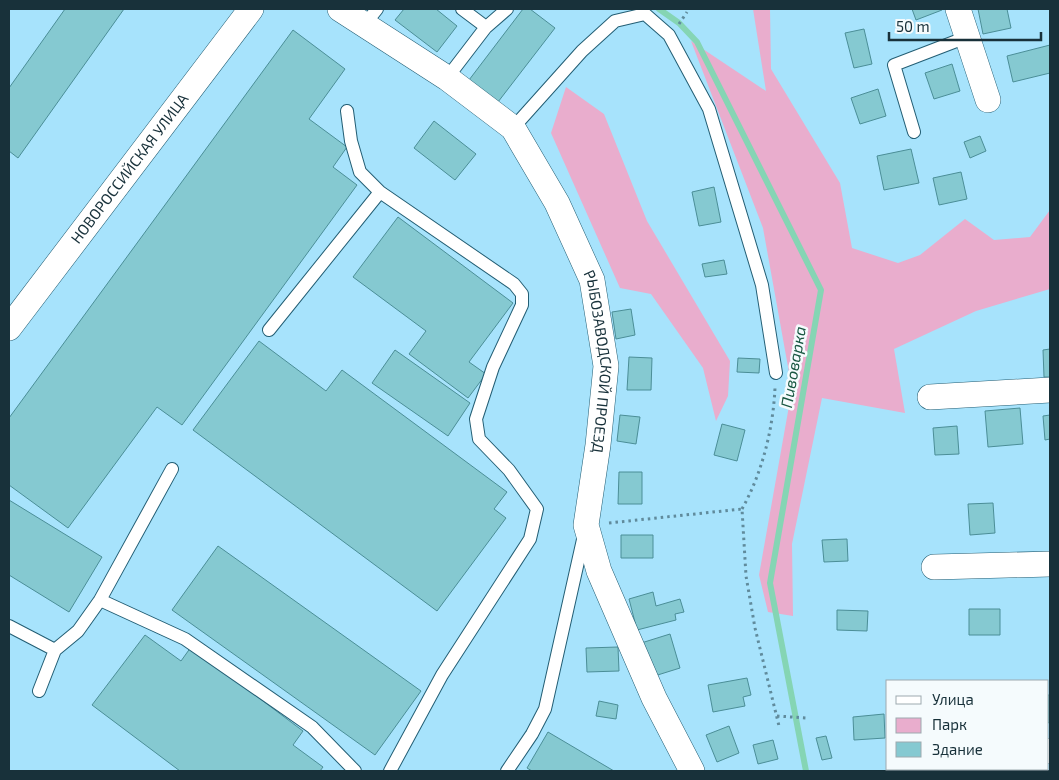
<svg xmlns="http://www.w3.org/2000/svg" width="1059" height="780" font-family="'Exo 2',sans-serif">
<rect width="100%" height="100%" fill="#a7e3fc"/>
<path fill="#e9adcd" d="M753,9H770L771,69L840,183L852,248L898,263L920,255L965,219L994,240L1030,237L1050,210V289L976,311L894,349L905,413L822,398L792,544L793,616L768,612L759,575L792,389L763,228L691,41L766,91Z
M566,87L604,114L647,221L730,361L728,396L716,421L703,368L651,294L620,288L551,133Z"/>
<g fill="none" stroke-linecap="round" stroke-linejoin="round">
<path stroke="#85d5b4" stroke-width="6" d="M659,9L679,23L697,42L821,290L770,583L806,771"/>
</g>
<path fill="#85c9d1" stroke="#4b8e97" d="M65,9H124L18,158L9,151V88Z
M404,9H436L457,26L437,52L395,20Z
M523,9H530L555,28L498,102L469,80Z
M912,9H942V10L916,20Z
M978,9H1007L1011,28L983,34Z
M864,29L872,64L854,68L845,33Z
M293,30L345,69L309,119L347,147L333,167L357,185L182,425L157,407L68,528L9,485V418Z
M1050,45V73L1013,82L1007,56Z
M952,64L960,91L934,99L925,73Z
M878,89L886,116L860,124L851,98Z
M434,121L476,154L455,180L414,148Z
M980,136L986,151L970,158L964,142Z
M911,149L919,183L884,190L877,156Z
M961,172L967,199L939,205L933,178Z
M714,187L721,222L699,226L692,192Z
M398,217L513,303L469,362L486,374L468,398L409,354L426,331L353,277Z
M724,260L727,274L705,277L702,264Z
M631,309L635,335L616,339L612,312Z
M259,341L326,391L342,370L507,492L494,509L506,518L437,611L193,430Z
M1050,349V377H1044L1043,350Z
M395,350L470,403L448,436L372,383Z
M629,357L652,358L651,390H627Z
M738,358L760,359L759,373L737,372Z
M1020,408L1023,444L988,447L985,411Z
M620,415L640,417L636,444L617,441Z
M1050,415V439L1045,440L1043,416Z
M722,424L745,430L737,461L714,455Z
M957,426L959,454L935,455L933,428Z
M619,472H642V504H618Z
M9,500L102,557L69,612L9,575Z
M993,503L995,533L970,535L968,504Z
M621,535H653V558H621Z
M847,539L848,561L824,562L822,540Z
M218,546L421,691L375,755L172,610Z
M653,592L656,606L680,599L684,612L675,614L676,620L637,630L629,599Z
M969,609H1000V635H969Z
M837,610L868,611L867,631L837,630Z
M670,634L680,668L648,678L638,644Z
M145,635L181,661L191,647L303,731L293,745L323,767L320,771H180L92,705Z
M618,647L619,671L587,672L586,648Z
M747,678L751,695L743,697L745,706L713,712L708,685Z
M1048,695H1050V722L1048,723Z
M599,701L618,705L616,719L596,716Z
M884,714L885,738L854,740L853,717Z
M729,726L739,753L717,762L706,735Z
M548,732L614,771H532L527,768Z
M826,736L832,758L822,760L816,738Z
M773,740L778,759L758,764L753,745Z"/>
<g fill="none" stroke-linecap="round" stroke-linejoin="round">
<defs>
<path id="lane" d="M365,24L377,9
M484,29L507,9
M447,78L486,27L462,9
M347,111L351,141L360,172L380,192L514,284L522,294V305L493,367L476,419L479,439L509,470L537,509L530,539L442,675L390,771
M513,128L582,51L615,21L645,14L669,35L709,109L762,285L776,373
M914,132L894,65L967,37
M269,330L380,192
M100,600L185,639L312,727L355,771
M9,626L55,650
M39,691L55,650L78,631L100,600L172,469
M507,771L532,734L545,709L584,535"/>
<g id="street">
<path id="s1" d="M340,9L447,78L513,128L557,203L592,280L606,366L598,445L586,525L599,571L654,698L692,771"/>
<path d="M958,9L988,100"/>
<path id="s2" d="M9,328L251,9"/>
<path d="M930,397L1050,390"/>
<path d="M934,567L1050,564"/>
<path d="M1048,751H1050"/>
</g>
</defs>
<use href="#lane" stroke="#235e74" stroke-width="14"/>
<use href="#street" stroke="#235e74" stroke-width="26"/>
<path stroke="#608b9c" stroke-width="3" stroke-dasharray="2.5 4" stroke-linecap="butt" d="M679,24L687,12
M742,509C762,473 773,430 775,388
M609,523L742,509L746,576L755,628L779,726
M777,716L806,718"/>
<use href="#lane" stroke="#fff" stroke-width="12"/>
<use href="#street" stroke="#fff" stroke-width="25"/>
</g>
<g text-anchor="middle" stroke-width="5" stroke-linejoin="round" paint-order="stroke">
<g font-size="15" fill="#18313a" stroke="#f5fbfd">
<text dy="5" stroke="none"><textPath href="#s2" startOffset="200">НОВОРОССИЙСКАЯ УЛИЦА</textPath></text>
<text dy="5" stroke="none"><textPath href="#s1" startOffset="464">РЫБОЗАВОДСКОЙ ПРОЕЗД</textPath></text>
</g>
<g font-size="16" font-style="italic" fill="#195742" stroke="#f5fbfd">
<text transform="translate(793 367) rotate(-80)" y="6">Пивоварка</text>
</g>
</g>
<rect width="1059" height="780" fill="none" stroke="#18313a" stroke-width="20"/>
<rect x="886" y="680" width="162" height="90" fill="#f5fbfd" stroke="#9daaaf"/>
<rect x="896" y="696" width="25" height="8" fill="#ffffff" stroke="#9daaaf"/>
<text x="932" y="705" font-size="15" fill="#18313a">Улица</text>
<rect x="896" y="718" width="25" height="15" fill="#e9adcd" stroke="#9daaaf"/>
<text x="932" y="730" font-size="15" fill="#18313a">Парк</text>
<rect x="896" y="742" width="25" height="15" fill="#85c9d1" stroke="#9daaaf"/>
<text x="932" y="755" font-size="15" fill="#18313a">Здание</text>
<path d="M889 32v8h152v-8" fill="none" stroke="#18313a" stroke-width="2.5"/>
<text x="896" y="32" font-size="15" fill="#18313a" stroke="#f5fbfd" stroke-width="4" paint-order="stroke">50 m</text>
</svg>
